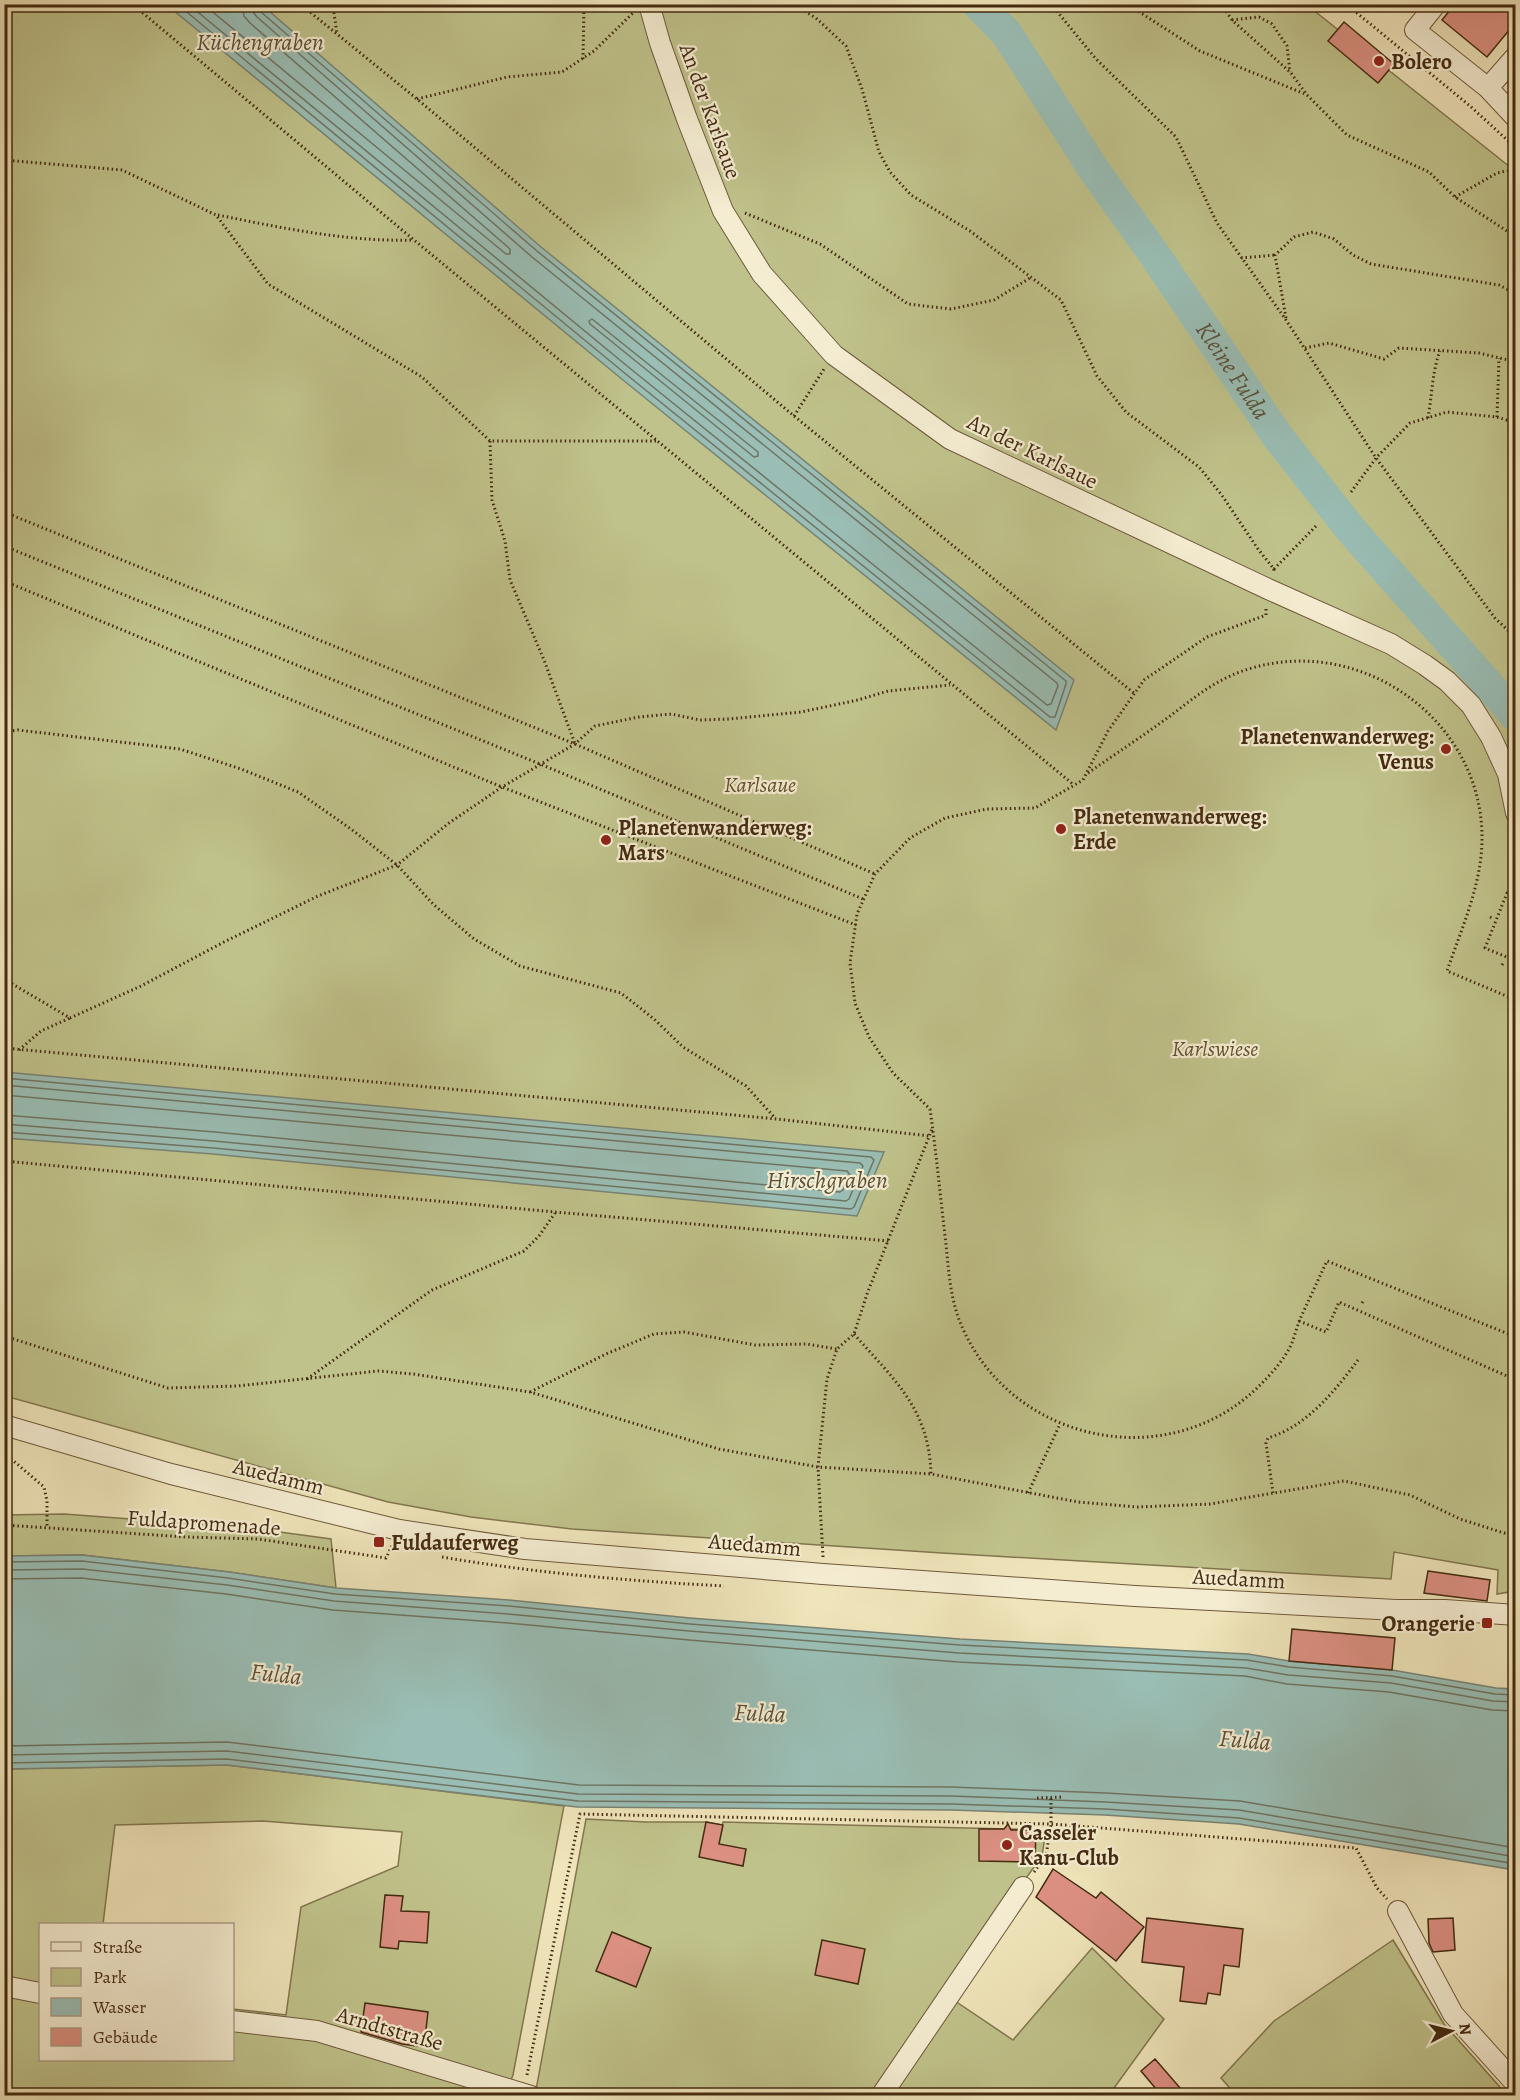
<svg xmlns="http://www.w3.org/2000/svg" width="1520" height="2100" font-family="Alegreya,serif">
<rect width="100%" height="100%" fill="#efe4ba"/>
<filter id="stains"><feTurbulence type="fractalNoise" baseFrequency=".00333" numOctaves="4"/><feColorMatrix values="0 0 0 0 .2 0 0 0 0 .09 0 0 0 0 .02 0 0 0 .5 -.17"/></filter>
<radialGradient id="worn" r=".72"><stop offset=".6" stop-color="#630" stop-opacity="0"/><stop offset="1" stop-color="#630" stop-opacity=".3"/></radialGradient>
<path fill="#c0c28b" stroke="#82764e" stroke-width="1.5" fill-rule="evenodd" d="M4,5H1307L1515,171V1591L1497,1594L1498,1570L1394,1552L1391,1579L942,1553L572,1529L471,1517L388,1502L5,1396Z
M64,1514L251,1528L331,1539L336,1588L229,1572L82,1555L5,1556L4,1515Z
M227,1765L564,1806L513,2075L505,2095H5L4,1769ZM263,1821L402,1832L398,1866L301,1907L286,2015L233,2009L232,2060H40V1924H103L115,1825Z
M586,1819L646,1822H706L722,1825L723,1822L1046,1830L1042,1856L870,2095L548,2096L536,2090Z
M1393,1940L1444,2024L1507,2095H1236L1221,2078L1274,2021Z
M1092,1948L1164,2019L1109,2095L892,2096L955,2001L1013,2040Z"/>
<path fill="#9abeb5" stroke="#788373" stroke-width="1.5" d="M167,5H262L541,247L1074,680L1056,730L623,380Z
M4,1072L884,1152L857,1216L213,1154L5,1138Z
M82,1555L229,1572L336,1588L509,1600L690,1618L960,1639L1248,1654L1289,1661L1392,1670L1496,1688L1515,1689V1870L1239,1824L1105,1815L951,1810L577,1807L227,1765L5,1769L4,1556Z"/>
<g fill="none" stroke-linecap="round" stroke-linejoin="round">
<path stroke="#6f7463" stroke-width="1.5" d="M177,4L627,375L1050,717H1055L1066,684V681L537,251L261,12L259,4
M188,4L632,370L1047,705L1051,704L1058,686L1057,683L532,257L257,17L253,12L251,4
M203,4L506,254H510V249L250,23L244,16L242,4
M592,319L758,452V456L754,457L590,324L589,321Z
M4,1078L871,1157L874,1160L854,1207L851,1209L213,1148L4,1132
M4,1085L860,1163L863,1166L849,1199L846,1201L214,1141L4,1124
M4,1095L847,1171L850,1175L843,1190L840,1192L215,1132L4,1115
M4,1562L82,1561L228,1578L335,1594L509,1606L690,1624L960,1645L1247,1660L1289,1667L1392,1676L1495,1694L1516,1695
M4,1570L82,1569L227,1585L334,1601L508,1614L689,1631L959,1653L1246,1668L1288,1675L1391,1683L1493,1701L1516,1702
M4,1579L81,1578L226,1594L333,1610L508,1623L689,1640L958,1662L1245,1676L1287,1684L1389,1692L1492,1710L1516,1711
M4,1746L227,1742L579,1785L951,1787L1106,1793L1240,1801L1516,1848
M4,1755L227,1751L578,1794L951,1796L1106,1802L1239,1810L1516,1857
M4,1763L227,1759L578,1801L951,1804L1105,1809L1239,1818L1516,1864"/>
<path stroke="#9abeb5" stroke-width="32" id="s1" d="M978,4L1007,34L1094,170L1154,254L1278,437L1352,531L1516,716"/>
</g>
<path fill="#dc9082" stroke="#442b11" stroke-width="1.5" d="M1455,4H1515V23L1487,57L1442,20Z
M1344,22L1394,64L1378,83L1328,41Z
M1428,1571L1490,1580L1487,1601L1424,1593Z
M1292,1629L1395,1638L1392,1670L1289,1661Z
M706,1822L723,1825L719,1844L746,1849L743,1866L699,1857Z
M1008,1824L1011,1830H1036L1035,1862L979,1861V1829H1004Z
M1053,1869L1096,1898L1101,1892L1144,1927L1116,1961L1036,1897Z
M385,1895L403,1896L401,1911L429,1912L427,1943L399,1941L398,1949L380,1947Z
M1147,1918L1243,1929L1239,1967L1224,1965L1220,1995L1208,1993L1206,2004L1180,2001L1184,1967L1142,1962Z
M1453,1918L1455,1950L1433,1952L1429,1943L1428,1919Z
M612,1932L651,1948L636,1987L596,1971Z
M822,1940L865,1949L858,1984L815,1975Z
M365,2003L428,2012L424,2047L402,2044L361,2032Z
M1155,2059L1187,2096H1162L1141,2071Z"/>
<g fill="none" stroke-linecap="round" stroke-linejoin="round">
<defs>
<path id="minor" d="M649,4L660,43L687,119L723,211L762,274L834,355L950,439L1268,589L1391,644L1425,665L1447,681L1471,705L1491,737L1508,774L1516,813
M1436,4L1415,30L1488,88L1516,118
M1488,88L1516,56
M4,1425L171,1474L399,1530L525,1549L823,1574L1135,1596L1396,1610H1445L1516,1615
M1398,1911L1453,2014L1516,2084
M4,1986L40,1993
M232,2021L317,2031L531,2096
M881,2096L1023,1887"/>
</defs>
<use href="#minor" stroke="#6f593b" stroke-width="22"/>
<path stroke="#442b11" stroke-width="3" stroke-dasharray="1.5 3" stroke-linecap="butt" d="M132,4L414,240L1074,785
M300,4L417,99L794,416L1135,694
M331,4L334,13L337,34
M793,4L816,18L846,46L862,89L879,152L890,172L911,195L970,231L1061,300L1097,376L1126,412L1199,467L1221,494L1258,549L1274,569L1273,573
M1051,4L1096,59L1176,137L1217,223L1286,320L1376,458L1495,618L1516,638
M1127,4L1200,51L1305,94
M1221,4L1232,20L1291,73L1307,95L1347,135L1429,172L1455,197L1516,237
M1346,4L1470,106L1516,148
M1232,20L1259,17L1272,24L1287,46L1290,72
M583,59L584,4
M417,99L507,77L562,72L594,51L634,12
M4,160L122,170L216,215L268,284L422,377L490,441H656
M1455,197L1497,173L1516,169
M745,213L820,244L908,304L951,309L994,300L1030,278
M218,215C282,228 348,242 413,240
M1241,258L1275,255
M1286,318L1275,255L1294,237L1313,232L1334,239L1353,255L1371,264L1499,285L1516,294
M1305,348L1329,343L1384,359L1399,348L1479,353L1516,362
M794,416L824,369
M1497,417L1499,358
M1428,418C1432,396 1432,372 1440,351
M490,441L492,500L505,541L510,580L544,660L575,744
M1351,492L1376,458L1410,423L1447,412L1497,417L1516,423
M4,512L575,744L875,874
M4,546L540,764L863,899
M1274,569L1317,525
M4,581L502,787L856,925
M1266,609V615L1207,637L1144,680L1108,731L1083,780L1035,808L987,809L945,818L910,838L875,874L857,914L850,963L855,1003L869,1037L893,1073L930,1109C936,1151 940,1193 945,1236C949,1268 949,1299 963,1329C1016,1446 1175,1476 1264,1381C1273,1372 1283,1360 1289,1349C1294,1340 1296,1329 1300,1319C1309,1300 1318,1280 1327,1261L1516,1337
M4,732L18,730L180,749L241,769L298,792L351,829L397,865L434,905L474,939L520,966L621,993L654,1019L683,1047L746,1086L775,1118
M1088,773C1118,752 1149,732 1178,710C1201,692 1223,676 1252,668C1362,636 1480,719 1482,835C1483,882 1462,927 1447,971L1516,1000
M1516,896L1507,893L1485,948L1516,961
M1490,917L1492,918
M1502,965L1503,963
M4,979L70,1018L141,986L224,942L318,896L397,865L449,823L502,787L575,744L595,726L639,717L671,714L700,720L729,719L801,712L858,700L888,691L950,685
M4,1048L777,1119L930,1136
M19,1050L41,1031L70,1018
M4,1161L555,1212L889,1241
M1362,1303L1363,1301
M1299,1321L1326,1332L1339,1302L1516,1380
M854,1334C894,1380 929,1408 931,1474
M4,1336L168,1388L237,1386L378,1371L413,1374L530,1392L719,1449L818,1467L931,1474L1078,1502L1137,1507L1210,1504L1344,1481L1410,1495L1460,1519L1504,1533H1516
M307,1379L432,1290L524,1251L539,1236L555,1213
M530,1392L606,1354L654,1334L684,1332L755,1345L806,1344L837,1349
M8,1446L9,1457L44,1487L47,1501V1528
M1028,1493L1060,1424
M1273,1493L1266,1443L1268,1438C1307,1426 1334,1392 1358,1360
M4,1525L186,1537L258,1539L386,1558L392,1546
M442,1557C536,1573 629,1581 724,1586
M823,1557L818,1467L827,1379L837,1349L854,1334L867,1294L932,1129
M1037,1798L1064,1797
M1034,1872L1046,1856L1051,1824V1798
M527,2075L580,1814L1051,1824L1356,1848L1377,1888L1387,1899"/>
<use href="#minor" stroke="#f5edd2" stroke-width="20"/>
</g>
<g fill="#8f2418" stroke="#f5edd2" stroke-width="2">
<circle cx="1379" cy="61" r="6"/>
<circle cx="1446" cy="749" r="6"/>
<circle cx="1061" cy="829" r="6"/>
<circle cx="606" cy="840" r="6"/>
<rect x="373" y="1536" width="12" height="12" rx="3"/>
<rect x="1481" y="1617" width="12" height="12" rx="3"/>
<circle cx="1007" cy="1845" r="6"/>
</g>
<g text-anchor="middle" stroke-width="4.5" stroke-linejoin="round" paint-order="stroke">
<g font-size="22" font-weight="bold" fill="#442b11" stroke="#f5edd2" text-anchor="start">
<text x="1391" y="69">Bolero</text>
<text x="1434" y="744" text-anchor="end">Planetenwanderweg:<tspan x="1434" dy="25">Venus</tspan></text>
<text x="1073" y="824">Planetenwanderweg:<tspan x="1073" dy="25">Erde</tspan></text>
<text x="618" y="835">Planetenwanderweg:<tspan x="618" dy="25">Mars</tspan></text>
<text x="391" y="1550">Fuldauferweg</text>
<text x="1475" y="1631" text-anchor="end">Orangerie</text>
<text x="1019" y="1840">Casseler<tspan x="1019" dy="25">Kanu-Club</tspan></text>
</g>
<g font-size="22" fill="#442b11" stroke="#f5edd2">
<text transform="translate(711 111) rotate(70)" y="8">An der Karlsaue</text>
<text transform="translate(1033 451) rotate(26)" y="8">An der Karlsaue</text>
<text transform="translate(279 1476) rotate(14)" y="8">Auedamm</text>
<text transform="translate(204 1522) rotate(4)" y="8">Fuldapromenade</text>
<text transform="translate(755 1544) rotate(5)" y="8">Auedamm</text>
<text transform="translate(1239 1578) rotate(3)" y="8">Auedamm</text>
<text transform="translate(390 2028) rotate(16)" y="8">Arndtstraße</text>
</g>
<g font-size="22" font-style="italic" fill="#635130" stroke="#f5edd2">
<text x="760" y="792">Karlsaue</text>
<text x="1215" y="1056">Karlswiese</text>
</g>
<g font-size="24" font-style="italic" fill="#5a503a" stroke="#f5edd2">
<text x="260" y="50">Küchengraben</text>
<text dy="8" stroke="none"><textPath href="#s1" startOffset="447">Kleine Fulda</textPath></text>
<text x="827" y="1188">Hirschgraben</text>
<text transform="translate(276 1674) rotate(6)" y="8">Fulda</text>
<text transform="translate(760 1713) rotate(3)" y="8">Fulda</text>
<text transform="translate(1245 1740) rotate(5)" y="8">Fulda</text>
</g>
</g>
<rect width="1520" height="2100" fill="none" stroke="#efe4ba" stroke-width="24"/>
<rect x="6" y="6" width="1508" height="2088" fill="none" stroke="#442b11" stroke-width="3"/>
<rect x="12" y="12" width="1496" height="2076" fill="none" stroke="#442b11" stroke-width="1.5"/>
<rect x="39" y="1923" width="195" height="138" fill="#f5edd2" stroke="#ae9f85" stroke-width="1.5"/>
<rect x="51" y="1942" width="30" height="9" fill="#f5edd2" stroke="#ae9f85" stroke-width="1.5"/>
<text x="93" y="1953" font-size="18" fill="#442b11">Straße</text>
<rect x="51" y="1968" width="30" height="18" fill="#c0c28b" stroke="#ae9f85" stroke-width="1.5"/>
<text x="93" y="1983" font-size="18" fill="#442b11">Park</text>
<rect x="51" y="1998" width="30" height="18" fill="#9abeb5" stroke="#ae9f85" stroke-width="1.5"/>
<text x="93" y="2013" font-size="18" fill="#442b11">Wasser</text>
<rect x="51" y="2028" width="30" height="18" fill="#dc9082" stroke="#ae9f85" stroke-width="1.5"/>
<text x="93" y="2043" font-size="18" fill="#442b11">Gebäude</text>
<g transform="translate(1451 2031) rotate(83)" stroke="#f5edd2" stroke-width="4.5" paint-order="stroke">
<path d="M0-4.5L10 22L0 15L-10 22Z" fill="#442b11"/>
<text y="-9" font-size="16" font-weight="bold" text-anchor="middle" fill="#442b11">N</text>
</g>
<rect width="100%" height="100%" filter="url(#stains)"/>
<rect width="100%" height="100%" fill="url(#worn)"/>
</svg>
